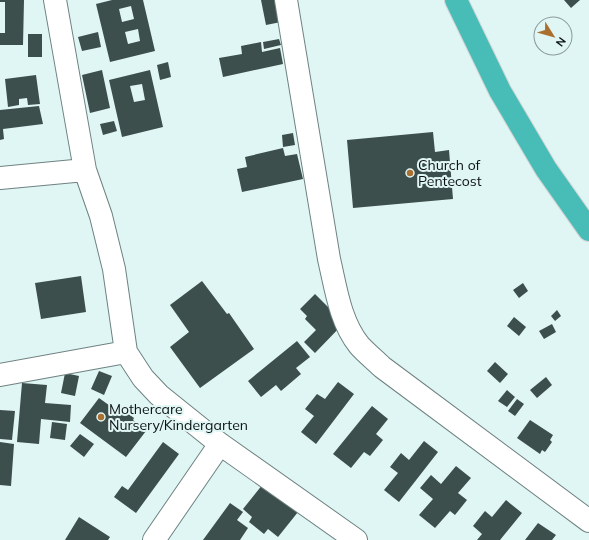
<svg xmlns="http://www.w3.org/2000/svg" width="589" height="540" font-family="Mulish,sans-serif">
<rect width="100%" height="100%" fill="#e0f6f4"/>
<path fill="#3c4f4d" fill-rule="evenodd" d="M0,0H24L23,45H0V33H5V2H0Z
M112,0H143L155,51L110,62L96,4ZM131,6L134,19L122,22L119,9ZM138,29L140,41L128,44L125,32Z
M261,0H281L286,21L266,25Z
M564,0H580L571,8Z
M98,32L101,47L82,51L78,37Z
M28,34H42V57H28Z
M279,39L281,45L264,49L263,42Z
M261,42L262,52L280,48L283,64L223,77L219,58L242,54L241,46Z
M168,62L171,77L160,80L157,65Z
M102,70L110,108L90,113L82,75Z
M150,70L163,127L122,137L109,80ZM142,84L145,100L134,102L130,86Z
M36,75L40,104L28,105L27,98L19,99V105L8,107L5,79Z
M39,106L43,124L3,129L4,139L0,140V110Z
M114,121L117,131L103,135L100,124Z
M433,132L435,152L449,150L453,199L353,208L347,140Z
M293,133L295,145L283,147L282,135Z
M283,148L285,156L297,154L303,179L242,192L237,169L247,167L245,157Z
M81,276L86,312L41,319L35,283Z
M202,281L227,314L229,313L254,349L200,388L170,347L189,332L170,305Z
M523,283L528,291L519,298L513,290Z
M315,294L344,323L315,353L304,342L316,330L305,319L307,316L300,309Z
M557,310L561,316L555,321L551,316Z
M514,317L526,327L519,336L507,326Z
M552,324L556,332L544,339L539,331Z
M297,341L310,357L296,368L301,374L281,391L276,385L261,397L248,381Z
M495,362L508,374L500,383L487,371Z
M99,371L112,376L104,395L91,389Z
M65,373L79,376L75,396L61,393Z
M546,377L552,385L537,398L530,390Z
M338,382L354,394L316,444L301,432L314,416L305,409L317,394L325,399Z
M22,383L47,385L45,403L71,405L70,422L41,419L39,444L17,442Z
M507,390L515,397L507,407L498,401Z
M99,398L120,413L123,410L134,418L133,420L146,431L126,457L80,423Z
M517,399L524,404L515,416L508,411Z
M372,406L388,419L376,434L383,440L370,456L364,452L351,468L333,454Z
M0,410L15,411L12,440L0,439Z
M530,420L553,435L550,440L552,442L545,452L542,450L540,454L517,438Z
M52,422L67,424L65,440L50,438Z
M80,434L94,444L84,457L70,446Z
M424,441L438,452L399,502L384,490L398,473L390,467L401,453L409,460Z
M0,442L14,444L11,486L0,485Z
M163,442L179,454L136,513L114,497L122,486L128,490Z
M456,466L471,478L458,493L467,500L455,515L450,511L435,528L419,515L433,499L420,488L431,475L441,484Z
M263,484L298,512L278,537L268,529L264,534L249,522L252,517L243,509Z
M506,500L522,513L500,540H477L482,534L473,526L485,511L492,517Z
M230,503L243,512L237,520L248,528L240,540H203Z
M79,517L110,537L108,540H65Z
M538,523L556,535L552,540H525Z"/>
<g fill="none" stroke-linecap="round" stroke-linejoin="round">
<defs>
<path id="minor" d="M55,0L85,170L101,216L114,269L126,352L143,378L159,395L220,444L356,540
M286,0L329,259C336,289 340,321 359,345C366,353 375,360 382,367L589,521
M0,178L85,170
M0,375L126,352
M154,540L220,444"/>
<path id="highway" d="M456,0L500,91L546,169L589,230"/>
</defs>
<use href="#minor" stroke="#6e8281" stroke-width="24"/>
<use href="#highway" stroke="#d3d4d4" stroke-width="24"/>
<use href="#minor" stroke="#fff" stroke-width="22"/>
<use href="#highway" stroke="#48bdb8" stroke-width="22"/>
</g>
<g fill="#aa702f" stroke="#e0f6f4" stroke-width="1.5">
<circle cx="410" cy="173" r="4"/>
<circle cx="101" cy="417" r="4"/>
</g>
<g text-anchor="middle" stroke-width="4" stroke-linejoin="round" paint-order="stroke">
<g font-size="14" fill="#0a1111" stroke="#e0f6f4" text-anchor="start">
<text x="418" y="170">Church of<tspan x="418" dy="16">Pentecost</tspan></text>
<text x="109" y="414">Mothercare<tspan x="109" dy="16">Nursery/Kindergarten</tspan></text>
</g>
</g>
<g transform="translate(553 36) rotate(127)"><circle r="19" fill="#e0f6f4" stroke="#8a9a99"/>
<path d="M0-3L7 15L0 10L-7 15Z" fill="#aa702f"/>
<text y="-6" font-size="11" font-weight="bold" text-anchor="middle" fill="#0a1111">N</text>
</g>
</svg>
